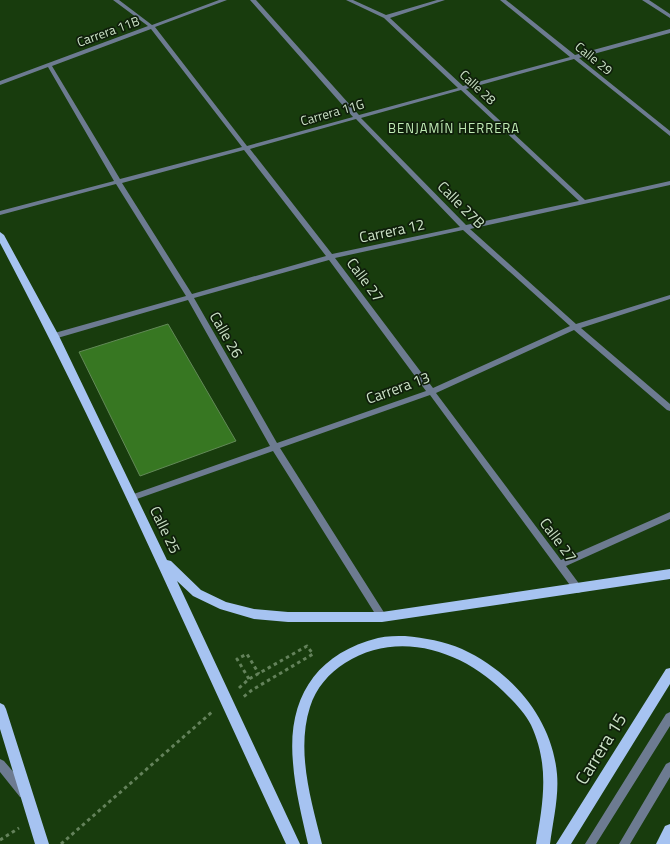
<svg xmlns="http://www.w3.org/2000/svg" width="670" height="844" font-family="'Titillium Web',sans-serif">
<rect width="100%" height="100%" fill="#183c0d"/>
<path fill="#377722" stroke="#628957" d="M168,324L236,441L140,476L79,352Z"/>
<g fill="none" stroke-linecap="round" stroke-linejoin="round">
<path stroke="#64825b" stroke-width="3" stroke-dasharray="3.5 3.5" stroke-linecap="butt" d="M249,679L237,659L247,654L259,674
M239,688L249,679L307,646L313,654L252,690L242,698
M0,840L19,828
M61,844L212,712"/>
<path fill="#6d7b91" fill-rule="evenodd" d="M670,712V726L596,844H585L666,714Z
M670,762V777L630,844H619L666,764Z"/>
<path fill="#6d7b91" fill-rule="evenodd" d="M113,0H119L152,25L219,0H227L155,27L247,146L353,117L250,0H256L359,115L458,88L384,18L346,0H353L386,15L437,0H445L390,18L463,86L570,57L500,0H506L575,55L670,29V33L579,58L670,131V136L574,59L466,89L585,200L670,181V185L470,229L576,324L670,295V299L581,328L670,404V411L667,410L574,330L436,393L561,560L670,512V519L566,566L583,589L581,592L578,593L575,592L430,395L280,448L385,614L387,617L385,620L382,621L379,620L273,451L134,500H128L127,498L128,496L270,446L188,300L54,339L50,336L51,334L186,296L116,184L0,215V211L114,181L48,67L0,85V81L148,26ZM151,29L242,147L120,179L52,66ZM461,90L579,201L466,225L361,118ZM356,119L460,227L332,254L250,149ZM244,150L326,256L192,294L122,183ZM463,230L570,326L433,388L335,258ZM329,260L426,391L277,443L194,298Z
M642,0H649L670,14V18Z
M0,759L4,761L28,789L29,793L28,797L24,798L20,797L0,772Z"/>
<path fill="#a6c3f1" fill-rule="evenodd" d="M0,232L4,235L59,336L167,560L171,561L201,590L226,602L254,609L288,612H382L670,569V579L382,622H288L254,619L220,609L193,596L177,581L300,844H286C192,643 104,439 0,243Z
M405,636C425,638 444,641 462,649C512,672 552,718 557,774C559,797 553,821 550,844H536C543,802 550,766 531,725C526,715 517,705 509,697C467,652 400,628 345,663C329,673 316,688 310,707C296,751 311,800 322,844H308C302,817 295,790 293,763C287,699 315,654 378,638C387,636 397,636 405,636Z
M670,668V684L571,844H556L666,669Z
M0,703L4,705L6,709L49,844H35L0,729Z
M670,824V844H656L665,826Z"/>
</g>
<g text-anchor="middle" stroke-width="3.5" stroke-linejoin="round" paint-order="stroke">
<g font-size="13" fill="#cce2c7" stroke="#0f1f0b">
<text transform="translate(108 31) rotate(-20)" y="5">Carrera 11B</text>
<text transform="translate(594 58) rotate(39)" y="5">Calle 29</text>
<text transform="translate(478 87) rotate(43)" y="5">Calle 28</text>
<text transform="translate(332 112) rotate(-16)" y="5">Carrera 11G</text>
</g>
<g font-size="13" letter-spacing="1" fill="#bfeab4" stroke="#0f1f0b">
<text x="454" y="133">BENJAMÍN HERRERA</text>
</g>
<g font-size="15" fill="#cce2c7" stroke="#0f1f0b">
<text transform="translate(461 205) rotate(45)" y="5">Calle 27B</text>
<text transform="translate(392 231) rotate(-12)" y="5">Carrera 12</text>
<text transform="translate(365 280) rotate(53)" y="5">Calle 27</text>
<text transform="translate(226 335) rotate(60)" y="5">Calle 26</text>
<text transform="translate(398 388) rotate(-20)" y="5">Carrera 13</text>
<text transform="translate(165 530) rotate(64)" y="5">Calle 25</text>
<text transform="translate(558 540) rotate(53)" y="5">Calle 27</text>
</g>
<g font-size="18" fill="#cce2c7" stroke="#0f1f0b">
<text transform="translate(601 749) rotate(-58)" y="6">Carrera 15</text>
</g>
</g>
</svg>
